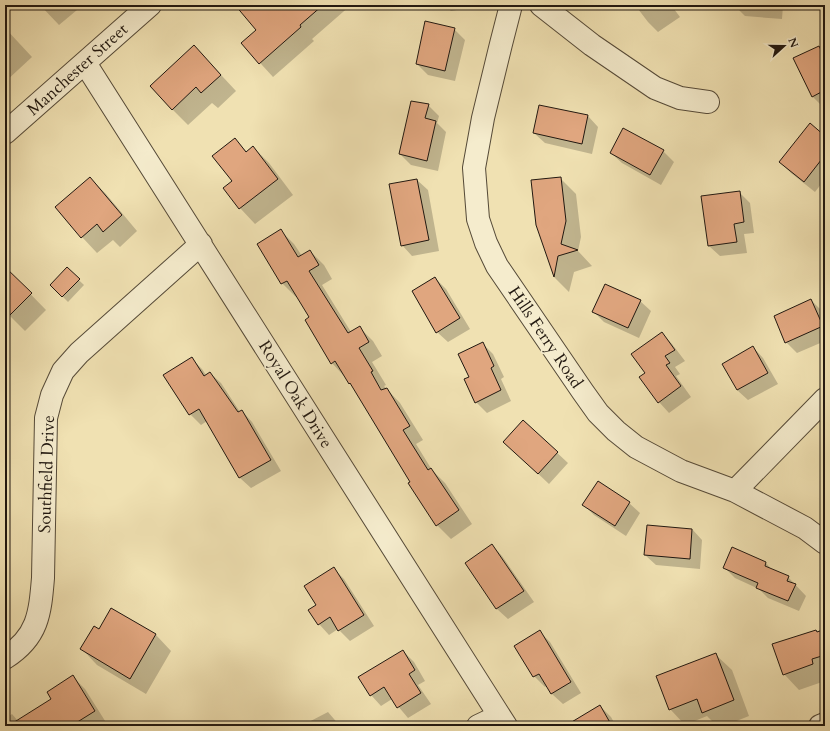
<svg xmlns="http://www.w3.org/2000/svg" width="830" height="731" font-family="Cardo,serif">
<rect width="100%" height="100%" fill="#f0e1b2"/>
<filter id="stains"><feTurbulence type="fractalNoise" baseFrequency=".005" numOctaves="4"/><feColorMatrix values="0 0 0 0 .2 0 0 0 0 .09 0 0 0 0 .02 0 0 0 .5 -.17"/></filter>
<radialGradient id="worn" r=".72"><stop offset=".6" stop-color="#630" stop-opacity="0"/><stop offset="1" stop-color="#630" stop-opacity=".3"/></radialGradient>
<path fill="#0003" d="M40,5H83L59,25Z
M247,5H351L312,39L314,41L273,77L242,43L257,30Z
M445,5H474V7L451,11Z
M635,5H671L680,17L658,32L648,22Z
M734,5H783L782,19L745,16Z
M5,28L32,57L5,82Z
M454,29L465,40L455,81L428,75L417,64Z
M819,47L825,53V106L823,107L812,96Z
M209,62L236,91L218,108L212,103L188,125L172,109Z
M428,105L439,116L437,123L446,132L438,171L411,165L400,154Z
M588,116L598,127L592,154L545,143L534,133Z
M825,137V179L815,192L791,173L780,162Z
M235,139L247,152L253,147L269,163L293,195L255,224L240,208L233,182Z
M663,151L674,162L661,185L622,163L611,153Z
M90,178L106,194L137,231L120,247L113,240L97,253L82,237Z
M560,178L576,194L581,237L578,251L592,266L574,272L569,292L554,277L537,225Z
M417,180L428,190L439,251L412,256L402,245Z
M739,192L750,203L754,233L744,234L747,253L720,256L709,246L702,197Z
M281,231L294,244L302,256L310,251L324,265L332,279L322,285L351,332L359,327L373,341L382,356L372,362L386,385L384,386L400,403L423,440L416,444L432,470L445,483L472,524L451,539L437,525L355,388L332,363L311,318L297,296L296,297L282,283Z
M825,248V258L821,251Z
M5,268L46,310L25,331L5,311Z
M67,269L84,285L68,302L51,285Z
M435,278L446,289L470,329L448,342L437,332Z
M811,300L822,311L825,319V341L797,353L786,342Z
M640,301L651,311L639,338L604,322L593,311Z
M662,333L672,344L685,361L675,367L680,374L676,376L691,397L669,413L659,402L646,373Z
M482,343L493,354L504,377L501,379L511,401L487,413L476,402L470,377Z
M753,347L763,358L778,384L748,400L737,390Z
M191,358L202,369L206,375L210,373L221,383L240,412L242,411L252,422L281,471L251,488L240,478L207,421L201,425L190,414Z
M523,421L568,463L549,484L515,452Z
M5,497L8,500L5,504Z
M629,503L640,513L626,536L594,515L584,505Z
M692,529L702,540L700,569L656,565L645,555Z
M492,545L502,556L534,602L508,619L497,609L466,563Z
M766,563L772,570L788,577L806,596L799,611L768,598L759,589L735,578L724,567Z
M333,568L344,579L374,626L350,641L338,629L329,635L319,624L317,606Z
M112,609L156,635L171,651L146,694L97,665L82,649L99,630Z
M825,631V681L799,690L784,674L818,633Z
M540,632L550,642L581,693L563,704L552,694L547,686L545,687L534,676Z
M403,651L414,662L425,681L418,685L431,704L408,718L392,699L381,706L371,695Z
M716,655L732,670L749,716L724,726H717L707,716L685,725L670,709Z
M73,677L85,689L107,724L103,726H5V719L12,714L18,721L52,700Z
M600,706L611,717L616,726H567Z
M328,712L340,726H301Z"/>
<path fill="#e0a67f" stroke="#211810" d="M235,5H323L300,25L301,27L259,64L241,43L256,30Z
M425,21L455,28L445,71L416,64Z
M194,45L221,75L201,93L196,87L172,110L150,86Z
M819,46L825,58V90L812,97L793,58Z
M411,101L429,104L425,118L436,121L427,161L399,154Z
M539,105L588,115L582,144L533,133Z
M810,123L825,136V155L804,182L779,162Z
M623,128L664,150L650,175L610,153Z
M235,138L246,152L253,146L278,179L239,209L223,188L232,181L212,156Z
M90,177L122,215L103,232L97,224L81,238L55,207Z
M561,177L566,221L561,244L578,250L558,256L554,277L536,225L531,180Z
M417,179L429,240L401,246L389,184Z
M740,191L744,222L734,224L737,242L708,246L701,196Z
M281,229L298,257L310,250L319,265L309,271L348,333L360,326L369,342L359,348L373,371L371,372L381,390L387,388L410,426L403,430L428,470L431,468L459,510L436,526L408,483L410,482L350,383L349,384L335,361L331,364L305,320L309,317L287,281L281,284L257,244Z
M5,267L32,293L5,320Z
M67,267L80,279L62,297L50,285Z
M435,277L460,318L436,333L412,291Z
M605,284L641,300L628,328L592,312Z
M811,299L823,326L785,343L774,316Z
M662,332L675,350L665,356L670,363L666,365L681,386L658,403L639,377L645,373L631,354Z
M483,342L494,366L491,368L501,390L475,403L464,379L469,377L458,354Z
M753,346L768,373L737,390L722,364Z
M192,357L204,376L210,372L238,412L242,410L271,460L239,478L199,409L189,415L163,375Z
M523,420L558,452L538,474L503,442Z
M598,481L630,502L615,526L582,505Z
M647,525L692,529L690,559L644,555Z
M492,544L524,591L496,609L465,563Z
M732,547L766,562L765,566L789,576L787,581L796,584L788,601L756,588L758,583L723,568Z
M334,567L364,615L338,631L330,617L318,625L308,610L316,605L304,586Z
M111,608L156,634L130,679L80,649L94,626L99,629Z
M825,629V655L812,659L813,664L783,675L772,644L816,630L817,632Z
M540,630L571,682L551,694L539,674L533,677L514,646Z
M403,650L415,670L409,674L421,693L397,708L384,687L370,696L358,677Z
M716,653L734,700L702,713L697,699L669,710L656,676Z
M73,675L95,711L71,726H8L51,699L47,692Z
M600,705L612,726H565Z"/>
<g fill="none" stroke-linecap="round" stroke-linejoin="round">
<defs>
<path id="minor" d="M511,5L501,44L483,118L474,168L478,219L486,243L497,266L583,392L598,413L616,431L636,447L681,471L735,491L805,528L825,543
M541,5L592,45L655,88L680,98L708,102
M85,63L506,726
M5,133L150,5
M735,491L825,399
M5,658C38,637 40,614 43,578L46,418L52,395L63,371L79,353L201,244
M478,726L499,716
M820,726L825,724"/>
</defs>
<use href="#minor" stroke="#554a38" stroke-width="24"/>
<use href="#minor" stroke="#f5eccd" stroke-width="22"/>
</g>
<g text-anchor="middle" stroke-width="3.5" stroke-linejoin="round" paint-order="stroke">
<g font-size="17" fill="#211810" stroke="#f5eccd">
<text transform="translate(77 69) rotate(-42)" y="6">Manchester Street</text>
<text transform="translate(546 337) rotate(56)" y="6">Hills Ferry Road</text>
<text transform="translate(296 394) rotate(58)" y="6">Royal Oak Drive</text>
<text transform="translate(46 474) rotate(-88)" y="6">Southfield Drive</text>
</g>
</g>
<rect width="830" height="731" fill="none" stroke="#f0e1b2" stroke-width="20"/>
<rect x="6" y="6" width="818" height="719" fill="none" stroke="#211810" stroke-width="2"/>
<rect x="10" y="10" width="810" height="711" fill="none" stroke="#211810"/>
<g transform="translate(784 46) rotate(69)" stroke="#f5eccd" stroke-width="3" paint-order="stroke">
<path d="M0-3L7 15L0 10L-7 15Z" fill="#211810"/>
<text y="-6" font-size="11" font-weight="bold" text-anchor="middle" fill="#211810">N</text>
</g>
<rect width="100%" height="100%" filter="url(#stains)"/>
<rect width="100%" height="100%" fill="url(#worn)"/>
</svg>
